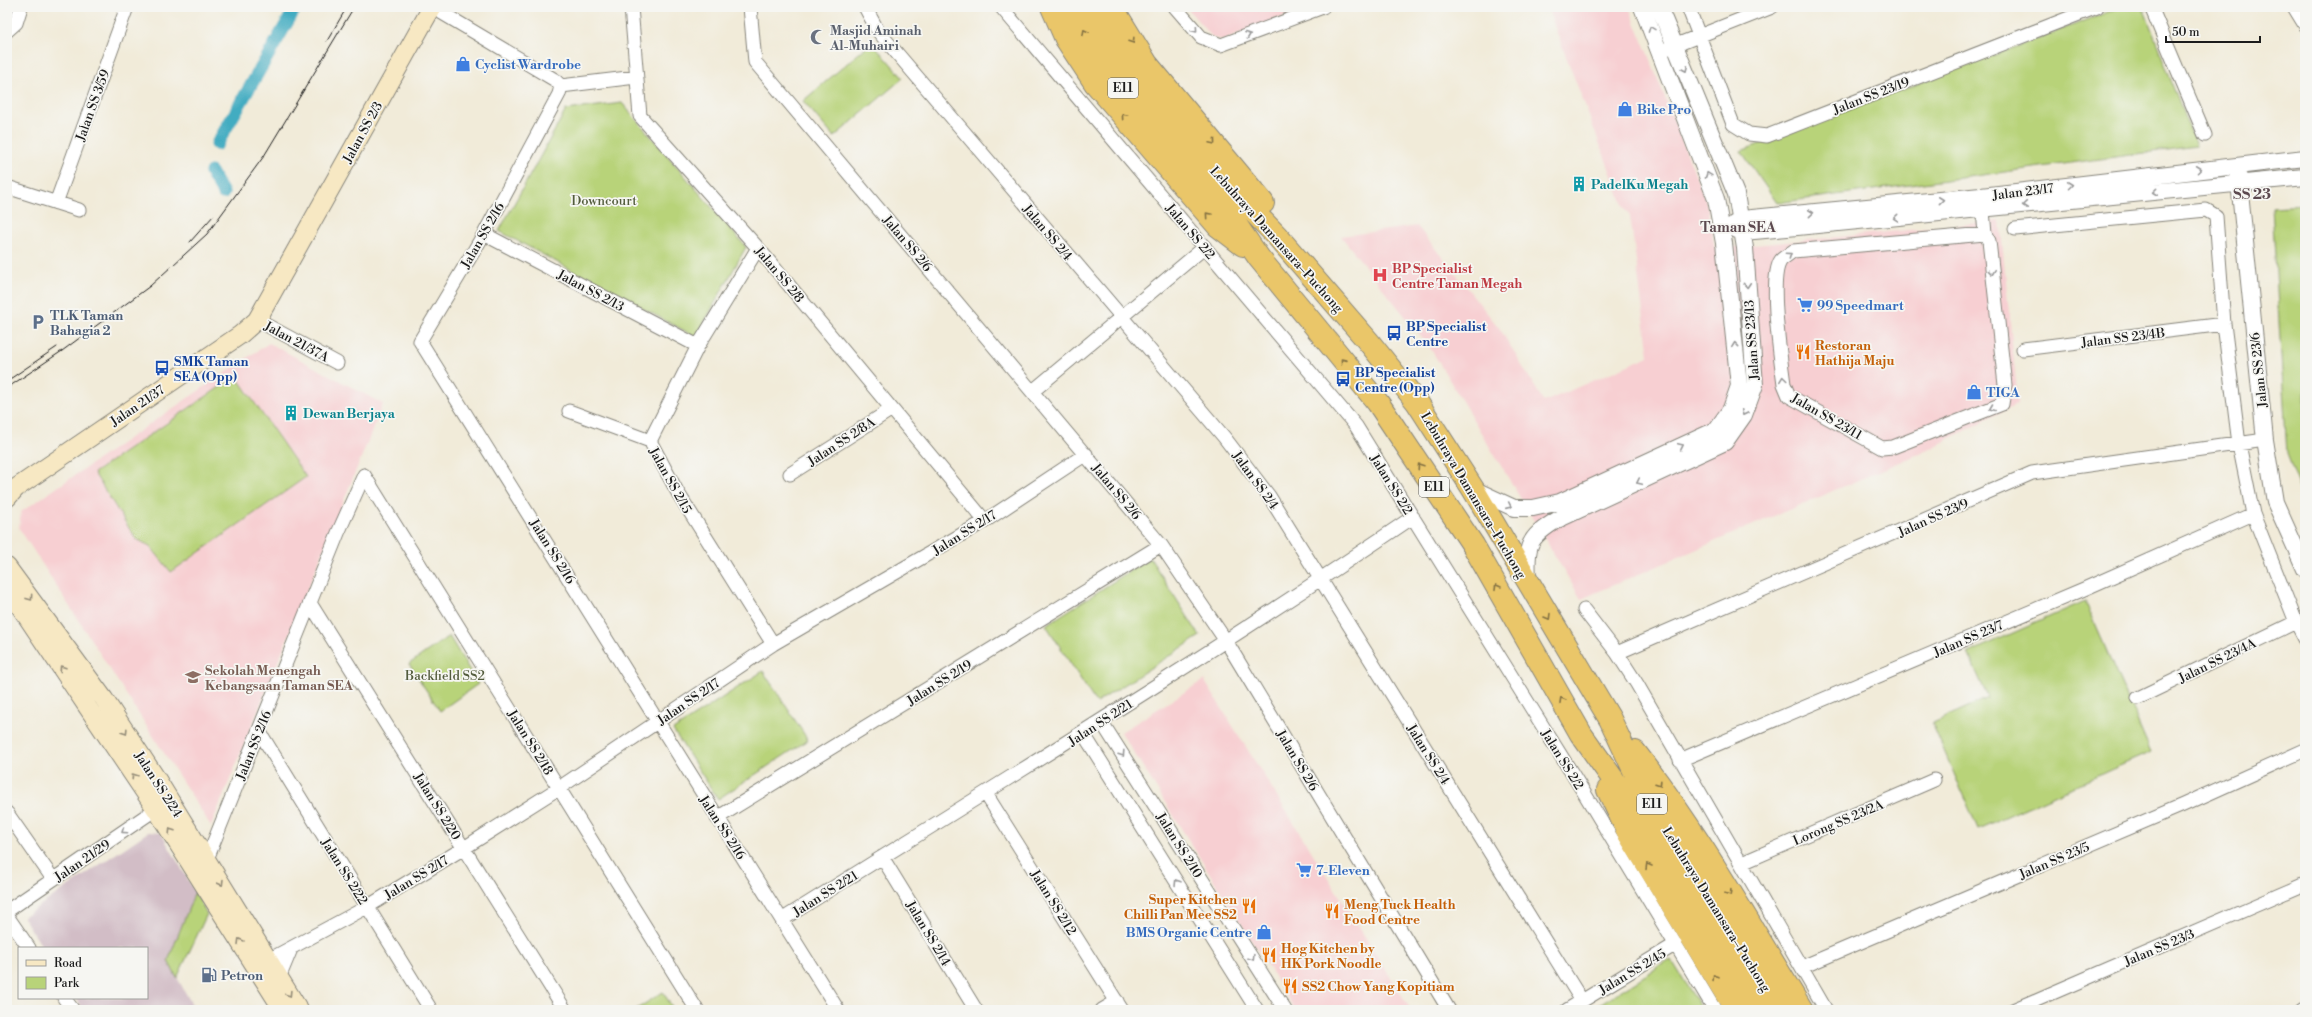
<svg xmlns="http://www.w3.org/2000/svg" width="2312" height="1017" font-family="'Libre Bodoni',serif">
<rect width="100%" height="100%" fill="#f6f6f2"/>
<filter id="ink" filterUnits="userSpaceOnUse"><feTurbulence type="fractalNoise" baseFrequency=".025" numOctaves="2"/><feDisplacementMap in="SourceGraphic" scale="8" xChannelSelector="R" yChannelSelector="G"/><feConvolveMatrix kernelMatrix="1 2 1 2 8 2 1 2 1" color-interpolation-filters="sRGB"/></filter>
<filter id="wash" filterUnits="userSpaceOnUse"><feTurbulence type="fractalNoise" baseFrequency=".012" numOctaves="4" result="noise"/><feDisplacementMap in="SourceGraphic" scale="16" xChannelSelector="R" yChannelSelector="G"/><feGaussianBlur stdDeviation="0.9" result="paint"/><feColorMatrix in="noise" values="0 0 0 0 0 0 0 0 0 0 0 0 0 0 0 0 0 1.4 0 .05"/><feComposite in="paint" operator="in"/></filter>
<g filter="url(#wash)">
<rect width="100%" height="100%" fill="#f1ebd9"/>
<path fill="#f7cfd2" d="M1186,7H1308L1224,40L1213,38Z
M1547,7H1629L1706,201L1715,249L2000,221L2018,403L1928,450L1581,599L1429,346L1341,236L1417,226L1500,329L1544,402L1649,356L1630,216L1624,207Z
M269,343L383,404L211,826L19,528L21,512Z
M1204,680L1411,1010H1295L1121,732Z"/>
<path fill="#d2bdc6" d="M148,832L161,833L195,892L168,961L195,1010H84L76,998H147V948H43L23,917Z"/>
<path fill="#b8d379" stroke="#6a784a" d="M2121,7H2143L2196,146L1777,203L1741,151Z
M872,42L903,78L834,137L803,101Z
M622,103L746,247L696,337L499,231L566,110Z
M2305,205V501L2287,454L2272,207Z
M236,376L306,477L171,572L150,546L136,539L94,473Z
M1150,558L1200,636L1096,703L1046,625Z
M2085,601L2151,752L1978,829L1932,723L1988,698L1968,653Z
M449,636L478,684L440,711L409,664Z
M763,671L808,740L718,799L673,730Z
M195,892L207,914L177,978L168,961Z
M1671,959L1702,1010H1590Z
M663,992L674,1010H635Z"/>
<g fill="none" stroke-linecap="round" stroke-linejoin="round">
<path stroke="#42acc1" stroke-width="13" d="M217,144L296,7
M211,172L223,193"/>
</g>
</g>
<g filter="url(#ink)">
<g fill="none" stroke-linecap="round" stroke-linejoin="round">
<defs>
<path id="minor" d="M432,7L555,80L561,86L636,77
M631,7L640,116L758,248L985,521
M750,7L755,62L1161,545L1226,641L1449,1010
M865,7L878,31L1224,437L1269,496L1582,1001
M1001,7L1356,426L1583,791L1715,1010
M1175,7L1201,37L1221,45L1323,7
M1688,7L1733,124L1749,134L1767,136L2097,7
M2151,7L2205,135
M2294,7L2305,25
M7,31L16,23L21,7
M1666,49L1772,7
M561,86L559,94L484,234L420,341L838,1010
M7,187L79,210
M1982,199L1985,234L1989,241L2005,385L2002,404L1893,447L1882,448L1789,396L1784,384C1781,361 1768,277 1781,260C1784,257 1790,254 1793,251L1985,234
M56,203L127,7
M2015,229L2206,210L2216,216L2224,324L2239,444L2253,514L2296,622L2305,639
M484,234L698,346
M758,248L698,346L650,441L678,493L773,644
M257,320L337,363
M2023,349L2224,324
M1033,391L1205,247
M569,411L650,441
M790,474L892,409
M364,475L697,1010
M310,603L565,1010
M1584,610L1617,653L1637,684L1826,1010
M1617,653L2032,473L2265,440
M2138,698L2296,622
M1101,721L1285,1010
M259,731L431,1010
M1083,733L1257,1010
M1680,760L2084,589L2253,514
M986,794L1122,1010
M7,813L53,879
M717,818L1161,545
M882,857L976,1010
M207,859L338,533L364,475
M1742,863L1934,780
M7,911L156,809
M7,916L29,948
M783,919C994,787 1207,657 1413,517
M261,964L367,907L464,848L559,788L773,644L985,521L1086,454
M1802,967L2183,805L2305,750
M279,978L291,949
M64,998L73,1010
M1102,1010L1117,1001
M1567,1010L1676,944
M2013,1010L2305,884
M2303,1010L2305,1009"/>
<path id="tertiary" d="M2238,172L2265,440L2275,502L2305,569
M1734,224L1742,219L1981,196L2305,158
M1734,229L1743,232L1787,228L2305,177
M1473,489L1514,508H1533L1560,502L1716,430L1731,409L1739,386L1724,243L1716,199L1642,7
M1528,580C1526,546 1527,538 1557,520L1725,442L1744,415L1755,385L1745,248L1736,194L1659,7"/>
<path id="secondary" d="M7,498L16,488L240,335L257,320L432,7
M7,567L104,699L156,778L299,1010
M9,590L156,809L283,1010"/>
<path id="motorway" d="M1052,7L1066,39L1095,83L1218,226L1243,245
M1072,7L1091,43L1132,102L1230,216L1259,258L1378,403L1473,545L1581,734L1645,824L1758,1010
M1091,7L1105,33L1143,89L1196,152L1277,236L1368,341L1417,402L1473,489L1610,719L1640,783L1779,1010
M1112,7L1147,64L1263,203
M1635,752C1697,831 1749,924 1802,1010
M1608,790L1629,834L1736,1010"/>
</defs>
<use href="#minor" stroke="#86847a" stroke-width="15"/>
<use href="#tertiary" stroke="#86847a" stroke-width="18"/>
<use href="#secondary" stroke="#86847a" stroke-width="20"/>
<use href="#motorway" stroke="#86847a" stroke-width="24"/>
<use href="#minor" stroke="#fff" stroke-width="13"/>
<use href="#tertiary" stroke="#fff" stroke-width="16"/>
<use href="#secondary" stroke="#f7e8c3" stroke-width="18"/>
<use href="#motorway" stroke="#eac669" stroke-width="22"/>
<path stroke="#1c1c1c" stroke-width="1" d="M327,41L347,7
M190,242L214,215
M7,381L57,347
M7,388L62,351L150,286L207,234L264,156L354,7"/>
</g>
<defs><path id="oneway-chevron" d="M-2-3.5L2.5 0L-2 3.5" fill="none" stroke-width="1.6" stroke-linecap="round" stroke-linejoin="round"/></defs>
<g stroke="#999">
<use href="#oneway-chevron" transform="translate(1651 29) rotate(-111)"/>
<use href="#oneway-chevron" transform="translate(1195 30) rotate(49)"/>
<use href="#oneway-chevron" transform="translate(1248 35) rotate(-20)"/>
<use href="#oneway-chevron" transform="translate(1685 69) rotate(67)"/>
<use href="#oneway-chevron" transform="translate(2199 169) rotate(-7)"/>
<use href="#oneway-chevron" transform="translate(1708 175) rotate(-110)"/>
<use href="#oneway-chevron" transform="translate(2070 185) rotate(-7)"/>
<use href="#oneway-chevron" transform="translate(2155 192) rotate(174)"/>
<use href="#oneway-chevron" transform="translate(1941 200) rotate(-6)"/>
<use href="#oneway-chevron" transform="translate(2025 205) rotate(174)"/>
<use href="#oneway-chevron" transform="translate(1811 213) rotate(-6)"/>
<use href="#oneway-chevron" transform="translate(1896 218) rotate(175)"/>
<use href="#oneway-chevron" transform="translate(1789 255) rotate(-34)"/>
<use href="#oneway-chevron" transform="translate(1992 272) rotate(84)"/>
<use href="#oneway-chevron" transform="translate(1747 285) rotate(86)"/>
<use href="#oneway-chevron" transform="translate(1735 345) rotate(-96)"/>
<use href="#oneway-chevron" transform="translate(1783 379) rotate(-98)"/>
<use href="#oneway-chevron" transform="translate(1992 408) rotate(158)"/>
<use href="#oneway-chevron" transform="translate(1744 413) rotate(115)"/>
<use href="#oneway-chevron" transform="translate(1681 446) rotate(-25)"/>
<use href="#oneway-chevron" transform="translate(1639 482) rotate(155)"/>
<use href="#oneway-chevron" transform="translate(1509 506) rotate(24)"/>
<use href="#oneway-chevron" transform="translate(1122 754) rotate(57)"/>
<use href="#oneway-chevron" transform="translate(124 831) rotate(146)"/>
<use href="#oneway-chevron" transform="translate(1177 882) rotate(-122)"/>
<use href="#oneway-chevron" transform="translate(1252 958) rotate(58)"/>
</g>
<g stroke="#837142">
<use href="#oneway-chevron" transform="translate(1085 32) rotate(-118)"/>
<use href="#oneway-chevron" transform="translate(1132 41) rotate(57)"/>
<use href="#oneway-chevron" transform="translate(1124 116) rotate(-131)"/>
<use href="#oneway-chevron" transform="translate(1213 142) rotate(50)"/>
<use href="#oneway-chevron" transform="translate(1208 215) rotate(-131)"/>
<use href="#oneway-chevron" transform="translate(1343 361) rotate(-129)"/>
<use href="#oneway-chevron" transform="translate(1420 466) rotate(-124)"/>
<use href="#oneway-chevron" transform="translate(1497 587) rotate(-120)"/>
<use href="#oneway-chevron" transform="translate(1548 617) rotate(59)"/>
<use href="#oneway-chevron" transform="translate(1562 700) rotate(-120)"/>
<use href="#oneway-chevron" transform="translate(1659 784) rotate(57)"/>
<use href="#oneway-chevron" transform="translate(1648 866) rotate(-121)"/>
<use href="#oneway-chevron" transform="translate(1729 893) rotate(58)"/>
<use href="#oneway-chevron" transform="translate(1715 977) rotate(-122)"/>
</g>
<g stroke="#948c78">
<use href="#oneway-chevron" transform="translate(30 598) rotate(54)"/>
<use href="#oneway-chevron" transform="translate(62 668) rotate(-124)"/>
<use href="#oneway-chevron" transform="translate(125 732) rotate(57)"/>
<use href="#oneway-chevron" transform="translate(134 776) rotate(-124)"/>
<use href="#oneway-chevron" transform="translate(171 831) rotate(-123)"/>
<use href="#oneway-chevron" transform="translate(221 883) rotate(59)"/>
<use href="#oneway-chevron" transform="translate(240 941) rotate(-121)"/>
<use href="#oneway-chevron" transform="translate(289 994) rotate(58)"/>
</g>
</g>
<defs>
<symbol id="mosque-bare" viewBox="-9 -9 18 18"><path d="M3.5-4.9A6 6 0 1 0 3.5 4.9A5 5 0 1 1 3.5-4.9Z" fill="#6b7280" stroke="#f6f6f2" stroke-width="2.5" paint-order="stroke"/></symbol>
<symbol id="shop-bare" viewBox="-9 -9 18 18"><path d="M-5-2.5h2.3a2.7 3.5 0 0 1 5.4 0H5L5.5 6h-11ZM-1.5-2.5h3a1.5 2.3 0 0 0-3 0Z" fill="#3f7fe0" stroke="#f6f6f2" stroke-width="2.5" paint-order="stroke"/></symbol>
<symbol id="building-bare" viewBox="-9 -9 18 18"><path d="M-4-6H4V6H1V3H-1V6H-4ZM-2.5-4.3h1.7v1.8h-1.7ZM.8-4.3h1.7v1.8H.8ZM-2.5-1h1.7V.8h-1.7ZM.8-1h1.7V.8H.8Z" fill="#0f9aa8" stroke="#f6f6f2" stroke-width="2.5" paint-order="stroke"/></symbol>
<symbol id="hospital-bare" viewBox="-9 -9 18 18"><path d="M-5-5h3v3.5h4V-5h3V5h-3V1.5h-4V5h-3Z" fill="#e0444e" stroke="#f6f6f2" stroke-width="2.5" paint-order="stroke"/></symbol>
<symbol id="supermarket-bare" viewBox="-9 -9 18 18"><path d="M-6-5.5h2.5l.6 2H6L4.5 2H-2.5L-4.4-4H-6ZM-1.5 3.2a1.3 1.3 0 1 0 .1 0ZM3 3.2a1.3 1.3 0 1 0 .1 0Z" fill="#3f7fe0" stroke="#f6f6f2" stroke-width="2.5" paint-order="stroke"/></symbol>
<symbol id="parking-bare" viewBox="-9 -9 18 18"><path d="M-3.5-5.5H1a3.5 3.5 0 0 1 0 7H-1V5.5H-3.5ZM-1-3.4V-.6H.8a1.4 1.4 0 0 0 0-2.8Z" fill="#5c6f8a" stroke="#f6f6f2" stroke-width="2.5" paint-order="stroke"/></symbol>
<symbol id="bus-bare" viewBox="-9 -9 18 18"><path d="M-5-6H5V4H4V6H2V4H-2V6H-4V4H-5ZM-3.5-4V0h7V-4ZM-3.5 1.2v1.5H-2V1.2ZM2 1.2v1.5H3.5V1.2Z" fill="#1a4fb4" stroke="#f6f6f2" stroke-width="2.5" paint-order="stroke"/></symbol>
<symbol id="restaurant-bare" viewBox="-9 -9 18 18"><path d="M-5-6h1v4h1v-4h1v4h1v-4h1v5L-1.5 .5V6h-2V.5L-5-1ZM5-6V6H3V1.5H1.5Q1.5-4 5-6Z" fill="#e8710a" stroke="#f6f6f2" stroke-width="2.5" paint-order="stroke"/></symbol>
<symbol id="school-bare" viewBox="-9 -9 18 18"><path d="M0-5L7-2L0 1L-7-2ZM-4 1L0 2.5L4 1V4Q0 6-4 4Z" fill="#8d6e63" stroke="#f6f6f2" stroke-width="2.5" paint-order="stroke"/></symbol>
<symbol id="fuel-bare" viewBox="-9 -9 18 18"><path d="M-5.5-6h7V0h2V4h1.3V-2.5L3-4.5l.8-.8L6-3V5H2.5V1h-1V6h-7ZM-4.2-4.7v3.2H.2V-4.7Z" fill="#5c6f8a" stroke="#f6f6f2" stroke-width="2.5" paint-order="stroke"/></symbol>
</defs>
<g fill-rule="evenodd">
<use href="#mosque-bare" x="807" y="26" width="22" height="22"/>
<use href="#shop-bare" x="452" y="53" width="22" height="22"/>
<use href="#shop-bare" x="1614" y="98" width="22" height="22"/>
<use href="#building-bare" x="1568" y="173" width="22" height="22"/>
<use href="#hospital-bare" x="1369" y="264" width="22" height="22"/>
<use href="#supermarket-bare" x="1794" y="294" width="22" height="22"/>
<use href="#parking-bare" x="27" y="311" width="22" height="22"/>
<use href="#bus-bare" x="1383" y="322" width="22" height="22"/>
<use href="#restaurant-bare" x="1792" y="341" width="22" height="22"/>
<use href="#bus-bare" x="151" y="357" width="22" height="22"/>
<use href="#bus-bare" x="1332" y="368" width="22" height="22"/>
<use href="#shop-bare" x="1963" y="381" width="22" height="22"/>
<use href="#building-bare" x="280" y="402" width="22" height="22"/>
<use href="#school-bare" x="182" y="666" width="22" height="22"/>
<use href="#supermarket-bare" x="1293" y="859" width="22" height="22"/>
<use href="#restaurant-bare" x="1238" y="895" width="22" height="22"/>
<use href="#restaurant-bare" x="1321" y="900" width="22" height="22"/>
<use href="#shop-bare" x="1253" y="921" width="22" height="22"/>
<use href="#restaurant-bare" x="1258" y="944" width="22" height="22"/>
<use href="#fuel-bare" x="198" y="964" width="22" height="22"/>
<use href="#restaurant-bare" x="1279" y="975" width="22" height="22"/>
</g>
<g text-anchor="middle" stroke-width="3.5" stroke-linejoin="round" paint-order="stroke">
<g fill="#f6f6f2" stroke="#5d5d5c" stroke-width="1">
<rect x="1108" y="78" width="30" height="20" rx="3"/>
<rect x="1419" y="477" width="30" height="20" rx="3"/>
<rect x="1637" y="794" width="30" height="20" rx="3"/>
</g>
<g font-size="12" font-weight="bold" fill="#1c1c1c">
<text x="1123" y="92">E11</text>
<text x="1434" y="491">E11</text>
<text x="1652" y="808">E11</text>
</g>
<g font-size="13" font-weight="bold" fill="#5b616d" stroke="#f6f6f2" text-anchor="start">
<text x="830" y="35">Masjid Aminah<tspan x="830" dy="15">Al-Muhairi</tspan></text>
</g>
<g font-size="13" font-weight="bold" fill="#366cbe" stroke="#f6f6f2" text-anchor="start">
<text x="475" y="69">Cyclist Wardrobe</text>
<text x="1637" y="114">Bike Pro</text>
<text x="1817" y="310">99 Speedmart</text>
<text x="1986" y="397">TIGA</text>
<text x="1316" y="875">7-Eleven</text>
<text x="1252" y="937" text-anchor="end">BMS Organic Centre</text>
</g>
<g font-size="13" fill="#1c1c1c" stroke="#f6f6f2">
<text transform="translate(1871 95) rotate(-21)" y="5">Jalan SS 23/19</text>
<text transform="translate(92 105) rotate(-70)" y="5">Jalan SS 3/59</text>
<text transform="translate(362 132) rotate(-61)" y="5">Jalan SS 2/3</text>
<text transform="translate(2023 191) rotate(-7)" y="5">Jalan 23/17</text>
<text transform="translate(1191 231) rotate(50)" y="5">Jalan SS 2/2</text>
<text transform="translate(1048 232) rotate(50)" y="5">Jalan SS 2/4</text>
<text transform="translate(482 235) rotate(-60)" y="5">Jalan SS 2/16</text>
<text transform="translate(1277 239) rotate(48)" y="5">Lebuhraya Damansara–Puchong</text>
<text transform="translate(908 243) rotate(50)" y="5">Jalan SS 2/6</text>
<text transform="translate(780 274) rotate(50)" y="5">Jalan SS 2/8</text>
<text transform="translate(591 290) rotate(28)" y="5">Jalan SS 2/13</text>
<text transform="translate(2123 337) rotate(-7)" y="5">Jalan SS 23/4B</text>
<text transform="translate(1751 340) rotate(-94)" y="5">Jalan SS 23/13</text>
<text transform="translate(297 341) rotate(28)" y="5">Jalan 21/37A</text>
<text transform="translate(2258 370) rotate(-96)" y="5">Jalan SS 23/6</text>
<text transform="translate(137 405) rotate(-34)" y="5">Jalan 21/37</text>
<text transform="translate(1827 416) rotate(30)" y="5">Jalan SS 23/11</text>
<text transform="translate(841 441) rotate(-33)" y="5">Jalan SS 2/8A</text>
<text transform="translate(671 480) rotate(61)" y="5">Jalan SS 2/15</text>
<text transform="translate(1256 480) rotate(54)" y="5">Jalan SS 2/4</text>
<text transform="translate(1392 484) rotate(58)" y="5">Jalan SS 2/2</text>
<text transform="translate(1117 491) rotate(50)" y="5">Jalan SS 2/6</text>
<text transform="translate(1474 495) rotate(59)" y="5">Lebuhraya Damansara–Puchong</text>
<text transform="translate(1933 517) rotate(-24)" y="5">Jalan SS 23/9</text>
<text transform="translate(964 532) rotate(-32)" y="5">Jalan SS 2/17</text>
<text transform="translate(553 551) rotate(58)" y="5">Jalan SS 2/16</text>
<text transform="translate(1968 638) rotate(-23)" y="5">Jalan SS 23/7</text>
<text transform="translate(2217 660) rotate(-26)" y="5">Jalan SS 23/4A</text>
<text transform="translate(939 682) rotate(-32)" y="5">Jalan SS 2/19</text>
<text transform="translate(688 701) rotate(-34)" y="5">Jalan SS 2/17</text>
<text transform="translate(1100 722) rotate(-33)" y="5">Jalan SS 2/21</text>
<text transform="translate(531 742) rotate(58)" y="5">Jalan SS 2/18</text>
<text transform="translate(253 745) rotate(-68)" y="5">Jalan SS 2/16</text>
<text transform="translate(1429 754) rotate(58)" y="5">Jalan SS 2/4</text>
<text transform="translate(1563 759) rotate(58)" y="5">Jalan SS 2/2</text>
<text transform="translate(1298 760) rotate(59)" y="5">Jalan SS 2/6</text>
<text transform="translate(159 784) rotate(57)" y="5">Jalan SS 2/24</text>
<text transform="translate(438 806) rotate(58)" y="5">Jalan SS 2/20</text>
<text transform="translate(1838 822) rotate(-23)" y="5">Lorong SS 23/2A</text>
<text transform="translate(723 827) rotate(57)" y="5">Jalan SS 2/16</text>
<text transform="translate(1180 845) rotate(58)" y="5">Jalan SS 2/10</text>
<text transform="translate(82 860) rotate(-34)" y="5">Jalan 21/29</text>
<text transform="translate(2054 860) rotate(-23)" y="5">Jalan SS 23/5</text>
<text transform="translate(345 871) rotate(58)" y="5">Jalan SS 2/22</text>
<text transform="translate(416 877) rotate(-31)" y="5">Jalan SS 2/17</text>
<text transform="translate(825 893) rotate(-32)" y="5">Jalan SS 2/21</text>
<text transform="translate(1054 902) rotate(58)" y="5">Jalan SS 2/12</text>
<text transform="translate(1717 909) rotate(58)" y="5">Lebuhraya Damansara–Puchong</text>
<text transform="translate(929 933) rotate(59)" y="5">Jalan SS 2/14</text>
<text transform="translate(2159 947) rotate(-23)" y="5">Jalan SS 23/3</text>
<text transform="translate(1632 971) rotate(-31)" y="5">Jalan SS 2/45</text>
</g>
<g font-size="13" font-weight="bold" fill="#0d838f" stroke="#f6f6f2" text-anchor="start">
<text x="1591" y="189">PadelKu Megah</text>
<text x="303" y="418">Dewan Berjaya</text>
</g>
<g font-size="13" fill="#535c3d" stroke="#f6f6f2">
<text x="604" y="205">Downcourt</text>
<text x="445" y="680">Backfield SS2</text>
</g>
<g font-size="13" font-weight="bold" fill="#be3a42" stroke="#f6f6f2" text-anchor="start">
<text x="1392" y="273">BP Specialist<tspan x="1392" dy="15">Centre Taman Megah</tspan></text>
</g>
<g font-size="13" font-weight="bold" fill="#4e5e75" stroke="#f6f6f2" text-anchor="start">
<text x="50" y="320">TLK Taman<tspan x="50" dy="15">Bahagia 2</tspan></text>
<text x="221" y="980">Petron</text>
</g>
<g font-size="13" font-weight="bold" fill="#164399" stroke="#f6f6f2" text-anchor="start">
<text x="1406" y="331">BP Specialist<tspan x="1406" dy="15">Centre</tspan></text>
<text x="174" y="366">SMK Taman<tspan x="174" dy="15">SEA (Opp)</tspan></text>
<text x="1355" y="377">BP Specialist<tspan x="1355" dy="15">Centre (Opp)</tspan></text>
</g>
<g font-size="13" font-weight="bold" fill="#c56008" stroke="#f6f6f2" text-anchor="start">
<text x="1815" y="350">Restoran<tspan x="1815" dy="15">Hathija Maju</tspan></text>
<text x="1237" y="904" text-anchor="end">Super Kitchen<tspan x="1237" dy="15">Chilli Pan Mee SS2</tspan></text>
<text x="1344" y="909">Meng Tuck Health<tspan x="1344" dy="15">Food Centre</tspan></text>
<text x="1281" y="953">Hog Kitchen by<tspan x="1281" dy="15">HK Pork Noodle</tspan></text>
<text x="1302" y="991">SS2 Chow Yang Kopitiam</text>
</g>
<g font-size="13" font-weight="bold" fill="#785e54" stroke="#f6f6f2" text-anchor="start">
<text x="205" y="675">Sekolah Menengah<tspan x="205" dy="15">Kebangsaan Taman SEA</tspan></text>
</g>
<g font-size="14" font-weight="bold" fill="#5c494f" stroke="#f6f6f2">
<text x="1738" y="232">Taman SEA</text>
</g>
<g font-size="15" font-weight="bold" fill="#5c494f" stroke="#f6f6f2">
<text x="2252" y="199">SS 23</text>
</g>
</g>
<rect width="2312" height="1017" fill="none" stroke="#f6f6f2" stroke-width="24"/>
<rect x="18" y="947" width="130" height="52" fill="#f6f6f2" stroke="#9f9f9c"/>
<rect x="26" y="960" width="20" height="6" fill="#f7e8c3" stroke="#9f9f9c"/>
<text x="54" y="967" font-size="12" fill="#1c1c1c">Road</text>
<rect x="26" y="977" width="20" height="12" fill="#b8d379" stroke="#9f9f9c"/>
<text x="54" y="987" font-size="12" fill="#1c1c1c">Park</text>
<path d="M2166 36v6h94v-6" fill="none" stroke="#1c1c1c" stroke-width="2"/>
<text x="2172" y="36" font-size="12" fill="#1c1c1c" stroke="#f6f6f2" stroke-width="3" paint-order="stroke">50 m</text>
</svg>
